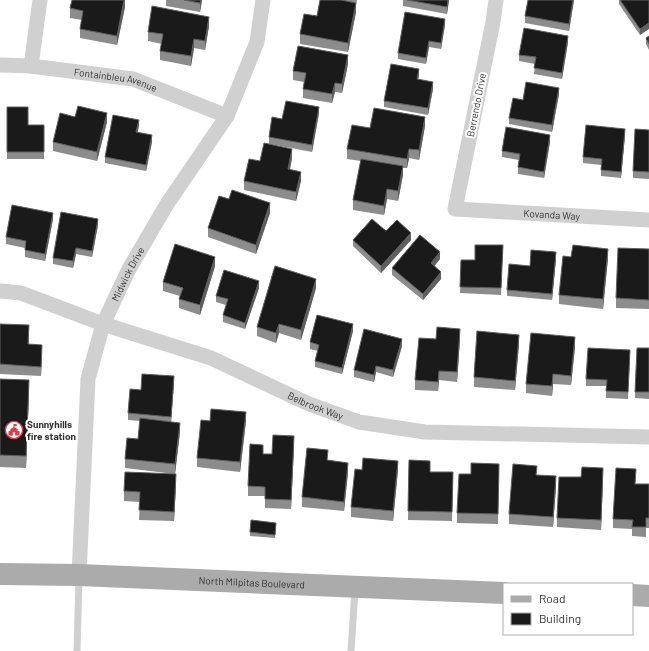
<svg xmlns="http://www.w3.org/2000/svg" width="649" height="651" font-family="Barlow,sans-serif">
<rect width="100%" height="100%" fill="#fff"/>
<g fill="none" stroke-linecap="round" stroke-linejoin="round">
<path stroke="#d0d0d0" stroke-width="7" d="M77,651L79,578
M351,651L355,589"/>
<g stroke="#d0d0d0" stroke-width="15">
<path id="s1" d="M496,0L493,22L455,209L649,220"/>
<path id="s2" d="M0,65L31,66L133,79L227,116"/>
<path d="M31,66L40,0"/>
<path id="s3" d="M0,291L21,293L103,324L211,358L309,404L359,422L425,432L649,437"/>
<path id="s4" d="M79,575L88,379L103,324L129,269L167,204L227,116L257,42L263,0"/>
</g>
<g stroke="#ababab" stroke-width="22">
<path id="s5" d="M0,574L79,575L504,593"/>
<path d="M632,595L649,596"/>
</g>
</g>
<path fill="#8c8c8c" d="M125,0V7L117,45L80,38V29L82,20L70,18V8Z
M166,0H202L200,12L166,6Z
M320,0H357L356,5V12L348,52L300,44V34L317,16Z
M403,0H449L447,14L403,6Z
M528,0H574L569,31L525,23V16Z
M619,0H649L640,35L619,4Z
M445,25L441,49L429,47L426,64L398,59V53Z
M209,26L205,50L194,48L191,66L160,60V51L162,44L148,41V32Z
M649,36V50L646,44V38Z
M568,42L562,79L534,74L535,64L519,61V55Z
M348,64L342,93L335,92L332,103L303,98V89L304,82L293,80V71Z
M419,75L418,79L433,89L428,115L384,107V101Z
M559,94L552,132L509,124V118L523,100Z
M7,107L28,125H44V159H7Z
M319,113L312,152L270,144L292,158L290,170L301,181L296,201L244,190V181L260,161L269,144V137L282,119Z
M75,117L107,122L97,161L53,151V142Z
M139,126L137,133L152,142L146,171L105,163V157Z
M425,126L419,160L409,158L407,168H403V175L398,201L387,199L384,215L353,210V200L361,161L347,159V149L370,128Z
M649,130V179L633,178V171Z
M625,135L621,178L601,176V165L583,163V157Z
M550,142L544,178L518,174V167L519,160L502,157V151Z
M229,199L270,213L256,254L208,237V228Z
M53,219L45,261L25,257V248L6,244V237Z
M98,225L92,257L76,254L73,268L53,264V258Z
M386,231L411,240L381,273L353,246V240Z
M503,245L501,295L460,293L461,260H475Z
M649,249V309L616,308V298Z
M571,257L608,258L603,309L559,304V295Z
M440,259L434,266L441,279L423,300L392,275V268Z
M556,259L552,300L507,296V290L530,266Z
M215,266L200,315L179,308V299L180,296L163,291V282Z
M259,288L245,329L223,322V315L226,305L216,302V296Z
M316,288L301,340L279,333L276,343L257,336V327Z
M0,324L29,335V344L42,354L41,376L0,374Z
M353,331L342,374L315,367V361L318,351L310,349V342Z
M436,339H460L457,382L439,380L438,391L415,390V380Z
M519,344L515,390L474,387V377Z
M402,346L393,377L376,372L374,382L354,377V370Z
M575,347L571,385L553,384L552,396L526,393V384Z
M649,348V399L635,398V392Z
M630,357L628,399L606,398V386H586V379Z
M0,379L29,392L26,468L0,467Z
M174,382L171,422L180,432L175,474L125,468V459L138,439L140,421L128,420V413L141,390Z
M210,421H246L240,472L197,467V458Z
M294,445L291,509L265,508V496H248V486L263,454H272Z
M328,460L348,472L344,511L302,507V497Z
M409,460L430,472H453L452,521L408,520Z
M499,464L498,524L457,523V513Z
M362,470H398L393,521L351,517V507Z
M537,475L556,486L553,527L509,524V514Z
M581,477L603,478L601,530L557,527V518Z
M176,484L174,521L139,520L140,502L124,501V491Z
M636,484H649V528H646V537L632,536V529L613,528V519Z
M276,526L275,538L250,536V532Z"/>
<path fill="#5f5f5f" d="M124,0H125V7L117,45V36Z
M201,0H202L200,12V3Z
M448,0H449L447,14V7Z
M573,0H574L569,31V24Z
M356,3V12L348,52V43Z
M209,17V26L205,50V41Z
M445,19V25L441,49V43Z
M649,23V29L640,35V29Z
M568,36V42L562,79V73Z
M194,39V48L191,66V56Z
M429,41V47L426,64V58Z
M348,55V64L342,93V84Z
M419,69V75L417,86V79Z
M433,82V89L428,115V108Z
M335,83V92L332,103V94Z
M559,88V94L552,132V125Z
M319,107V113L312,152V145Z
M107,113V122L97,161V152Z
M425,117V126L419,160V150Z
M139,120V126L136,139V132Z
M625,129V135L621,178V172Z
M152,135V142L146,171V165Z
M550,135V142L544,178V172Z
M292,149V158L288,179V169Z
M409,149V158L407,168V159Z
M403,166V175L398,201V191Z
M301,172V181L296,201V192Z
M387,189V199L384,215V206Z
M270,203V213L256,254V245Z
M53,213V219L45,261V254Z
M98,219V225L92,257V251Z
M411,233V240L381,273V266Z
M76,248V254L73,268V261Z
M608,249V258L603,309V299Z
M440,252V259L431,270V263Z
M556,252V259L552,300V294Z
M215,257V266L200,315V305Z
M441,272V279L423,300V294Z
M316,279V288L301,340V330Z
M259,281V288L245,329V323Z
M279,324V333L276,343V333Z
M353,324V331L342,374V368Z
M460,329V339L457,382V372Z
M519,335V344L515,390V381Z
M575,337V347L571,385V376Z
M402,339V346L393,377V370Z
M42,345V354L41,376V367Z
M376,366V372L374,382V375Z
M439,371V380L438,391V382Z
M553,374V384L552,396V386Z
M174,376V382L171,423V417Z
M29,380V392L26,468V456Z
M246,412V421L240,472V462Z
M180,423V432L175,474V464Z
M294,436V445L291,509V500Z
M398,461V470L393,521V511Z
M348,463V472L344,511V502Z
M603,468V478L601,530V520Z
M176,474V484L174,521V512Z
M556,476V486L553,527V517Z"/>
<path fill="#1a1a1a" stroke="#5f5f5f" d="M72,0H124L117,36L80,29L83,11L70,8Z
M184,0H201L200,3Z
M320,0H341L356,3L348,43L300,34L304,14L317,16Z
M407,0H448L447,7Z
M528,0H573L569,24L525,16Z
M620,0H649V23L640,29Z
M152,6L209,17L205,41L194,39L191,56L160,51L163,34L148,32Z
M405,12L445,19L441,43L429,41L426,58L398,53Z
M524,28L568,36L562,73L534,68L536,57L519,55Z
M649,36V44L646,38Z
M298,46L348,55L342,84L335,83L332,94L303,89L306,73L293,71Z
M391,64L419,69L417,79L433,82L428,108L384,101Z
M526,82L559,88L552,125L509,118L513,98L523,100Z
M286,101L319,107L312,145L269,137L272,117L282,119Z
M78,106L107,113L97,152L53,142L60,113L75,117Z
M7,107H28V125H44V152H7Z
M374,108L425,117L419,150L409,149L407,159L347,149L352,125L370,128Z
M113,115L139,120L136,132L152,135L146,165L105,157Z
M586,125L625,129L621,172L601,170L602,159L583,157Z
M506,127L550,135L544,172L518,167L520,154L502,151Z
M635,129L649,130V172L633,171Z
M264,143L292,149L288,169L301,172L296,192L244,181L249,159L260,161Z
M361,159L403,166L398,191L387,189L384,206L353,200Z
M232,190L270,203L256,245L208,228L219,196L229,199Z
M12,205L53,213L45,254L25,250L26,241L6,237Z
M61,212L98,219L92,251L76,248L73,261L53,258Z
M372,219L386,231L397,220L411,233L381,266L353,240Z
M420,235L440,252L431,263L441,272L423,294L392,268Z
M175,244L215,257L200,305L179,299L183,288L163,282Z
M475,245H503L501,288L460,287L461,260H475Z
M573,245L608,249L603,299L559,295L563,256L571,257Z
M618,248L649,249V300L616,298Z
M531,250L556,252L552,294L507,290L509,264L530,266Z
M275,266L316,279L301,330L279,324L276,333L257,327Z
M224,270L259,281L245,323L223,315L228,299L216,296Z
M317,315L353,324L342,368L315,361L319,345L310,342Z
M0,324L29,325L28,344L42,345L41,367L0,364Z
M437,327L460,329L457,372L439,371L438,382L415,380L419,338L436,339Z
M364,329L402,339L393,370L376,366L374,375L354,370Z
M477,331L519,335L515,381L474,377Z
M531,333L575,337L571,376L553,374L552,386L526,384Z
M588,348L630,350L628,392L606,391L607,380L586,379Z
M637,348H649V392H635Z
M142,374L174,376L171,417L128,413L130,389L141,390Z
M0,379L29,380L26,456L0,455Z
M211,409L246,412L240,462L197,458L201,420L210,421Z
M140,418L180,423L175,464L125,459L127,438L138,439Z
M273,435L294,436L291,500L265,499V487L248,486L250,444L263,445V454H272Z
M307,448L328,450L327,460L348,463L344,502L302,497Z
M363,458L398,461L393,511L351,507L355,469L362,470Z
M409,460L430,461V472H453L452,512L408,511Z
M471,463L499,464L498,514L457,513L459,474H471Z
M513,464L537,466L536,475L556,476L553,517L509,514Z
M582,467L603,468L601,520L557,518L559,477H581Z
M616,468L636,469L635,484H649V518H646V527H632L633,520L613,519Z
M125,472L176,474L174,512L139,510L140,492L124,491Z
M251,520L276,523L275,535L250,532Z"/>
<defs>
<symbol id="civic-ring" viewBox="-11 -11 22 22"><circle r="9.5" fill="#fff" stroke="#e63946" stroke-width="1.5"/><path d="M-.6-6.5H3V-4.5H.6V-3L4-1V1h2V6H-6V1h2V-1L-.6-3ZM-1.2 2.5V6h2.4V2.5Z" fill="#e63946"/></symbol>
</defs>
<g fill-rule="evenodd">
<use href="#civic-ring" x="4" y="420" width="20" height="20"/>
</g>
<g text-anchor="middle" stroke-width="4" stroke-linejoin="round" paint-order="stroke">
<g font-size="10" fill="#333" stroke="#fff">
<text dy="4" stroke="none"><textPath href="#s2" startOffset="117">Fontainbleu Avenue</textPath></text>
<text transform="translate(476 105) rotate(-79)" y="4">Berrendo Drive</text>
<text dy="4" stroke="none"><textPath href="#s1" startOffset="310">Kovanda Way</textPath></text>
<text dy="4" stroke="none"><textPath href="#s4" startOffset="309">Midwick Drive</textPath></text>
<text dy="4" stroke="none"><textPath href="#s3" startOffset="337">Belbrook Way</textPath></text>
<text dy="4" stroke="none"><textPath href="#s5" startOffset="252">North Milpitas Boulevard</textPath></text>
</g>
<g font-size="10" font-weight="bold" fill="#333" stroke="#fff" text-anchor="start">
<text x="27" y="428">Sunnyhills<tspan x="27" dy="12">fire station</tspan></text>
</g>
</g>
<rect x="503" y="583" width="130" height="52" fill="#ffffff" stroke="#adadad"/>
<rect x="511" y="596" width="20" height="6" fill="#ababab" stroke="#adadad"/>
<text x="539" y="603" font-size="12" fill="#333333">Road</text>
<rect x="511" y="613" width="20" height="12" fill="#1a1a1a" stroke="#adadad"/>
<text x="539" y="623" font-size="12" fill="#333333">Building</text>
</svg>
